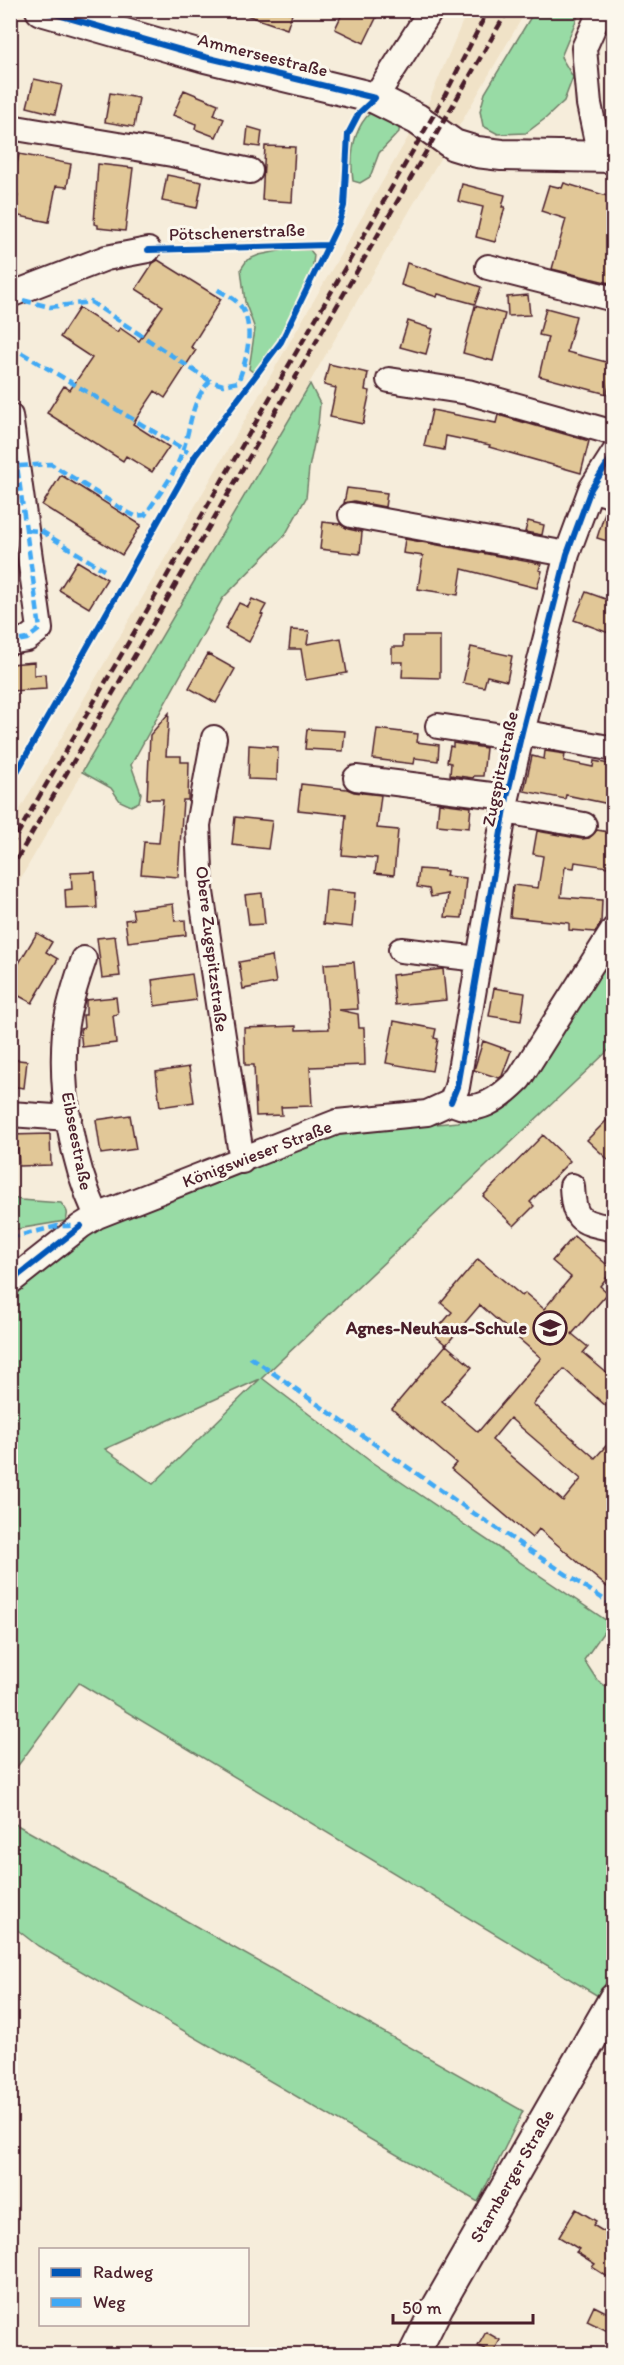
<svg xmlns="http://www.w3.org/2000/svg" width="624" height="2365" font-family="Itim,sans-serif">
<rect width="100%" height="100%" fill="#f6eddb"/>
<filter id="ink" filterUnits="userSpaceOnUse"><feTurbulence type="fractalNoise" baseFrequency=".0167" numOctaves="2"/><feDisplacementMap in="SourceGraphic" scale="12" xChannelSelector="R" yChannelSelector="G"/><feConvolveMatrix kernelMatrix="1 2 1 2 8 2 1 2 1" color-interpolation-filters="sRGB"/></filter>
<g filter="url(#ink)">
<path fill="#f0e2c7" d="M467,11H526L11,895V825L429,101Z"/>
<path fill="#98dba5" stroke="#717d68" stroke-width="1.5" fill-rule="evenodd" d="M535,10L580,11L561,57L573,77L564,101L546,118L526,133L498,134L483,126L480,111L485,93Z
M382,112L400,117L399,132L379,153L370,177L360,183L353,181C350,157 352,131 370,113Z
M284,250H310L314,255L312,272L284,331L263,365L253,372L249,369L255,329L245,302L241,269L247,260L259,255Z
M310,384L320,404L318,425L309,468L306,498L285,535L223,598L131,765L141,793L139,802L131,806L120,801L111,788L82,772Z
M613,955V1046L262,1378L370,1461L610,1623L584,1660L597,1680L614,1692V1970L598,1996L79,1683L11,1775V1290L94,1227L338,1133L458,1122L510,1106ZM260,1379L153,1484L105,1449Z
M10,1197L21,1200L61,1203C66,1209 70,1213 65,1221L11,1230Z
M10,1821L523,2111L478,2202L38,1946L11,1925Z"/>
<path fill="#e1c797" stroke="#4a1f2b" stroke-width="1.5" fill-rule="evenodd" d="M241,10H283L292,14L287,29L240,13Z
M344,10H380L364,43L335,29Z
M34,79L62,85L55,114L27,107Z
M184,90L218,104L214,115L224,119L216,137L195,129L196,124L173,115Z
M110,93L139,98L134,127L105,122Z
M248,127L262,131L260,147L246,145Z
M265,146L295,147L292,202L262,200Z
M19,154L71,164L67,187L56,186L49,222L14,215L18,195L11,194Z
M98,164L133,168L125,231L98,228V225L94,224Z
M167,175L202,182L197,208L162,201Z
M564,183L614,198V284L552,269L566,219L541,211L549,185L562,188Z
M462,184L505,195L502,207H505L495,242L476,237L483,207L458,201Z
M158,260L221,299L191,347L196,350L165,398L155,391L133,424L169,447L152,472L126,456L123,461L47,413L64,386L70,390L92,358L60,337L79,308L117,332L120,328L139,341L163,306L136,289L153,263Z
M407,263L481,287L475,304L438,294L437,297L401,285Z
M528,295L530,315L508,316L507,297Z
M475,306L505,314L493,361L463,353Z
M546,308L576,316L567,352L614,364L607,394L539,376L548,337L539,335Z
M408,321L433,329L426,354L400,347Z
M329,364L368,373L365,390L370,391L363,424L330,417L336,388L324,385Z
M432,410L496,423L498,415L589,441L581,473L489,447L490,445L446,436L444,450L424,446Z
M61,475L141,525L122,555L42,505Z
M347,488L387,493L385,507L354,501L344,503Z
M606,509L614,510V543L597,538Z
M528,521L544,525L542,535L525,532Z
M323,522L340,524L348,529L362,532L360,554L320,549Z
M405,539L541,564L539,570L542,571L537,588L462,569L458,595L418,589L423,556L403,553Z
M77,561L107,579L89,608L59,590Z
M586,592L614,602V635L574,620Z
M252,599L266,605L261,614L263,615L249,642L225,629L239,603L248,607Z
M291,630L309,631L307,644L341,638L347,673L306,680L301,649H289Z
M403,636H440V678L402,677L403,662H392V647H403Z
M471,647L512,656L507,681L487,676L484,687L463,683Z
M208,654L235,669L216,703L189,688Z
M34,662V675L45,674L46,689L10,691V664Z
M169,713L166,756H181V762H189L188,800H183L178,877L141,874L144,842L159,843L163,799H147L150,735Z
M307,729L345,731L343,751L305,749Z
M377,729L418,734L417,742L439,745L438,761L415,758L414,764L373,759Z
M453,743L486,748L483,776H474L473,778L450,775L451,763L447,762L450,746L453,747Z
M249,745L278,747L277,780L248,779Z
M545,751L565,754L564,761L593,767L594,761L614,765V805L566,795L565,799L524,791L532,756L544,759Z
M301,784L347,789L354,792L381,795L377,828L398,830L394,875L375,873L377,858L342,855L346,815L298,810Z
M439,803L471,807L469,828L437,825Z
M235,817L272,821L268,849L232,845Z
M597,830L614,833V868L575,862L574,868L565,867L561,897L602,900L601,923L595,932L569,930V923L510,917L513,885L538,888L543,856L533,854L537,831L582,839L589,838Z
M419,869L447,871L446,876L466,878L462,918L445,917L448,894L431,897L429,889L417,887Z
M95,872L97,908L66,909L65,890L72,889L71,873Z
M326,890L355,893L352,927L323,924Z
M262,893L265,924L249,925L245,895Z
M173,904L175,921L185,920L186,935L128,942L125,920L134,919L132,909Z
M37,933L52,942L46,952L58,959L32,1003L10,991V978Z
M115,936L120,976L102,978L97,938Z
M272,956L276,983L243,989L239,962Z
M354,962L358,1009L339,1010L358,1014L359,1028H364L365,1065L310,1067L312,1106L281,1107L282,1115L256,1116L254,1065H245L244,1028L296,1026V1030L329,1029L324,964Z
M443,969L446,1000L395,1005L392,975Z
M192,974L196,1000L155,1006L152,980Z
M494,988L525,993L521,1021L489,1016Z
M116,997L118,1014L113,1015L116,1043L82,1047L80,1029L84,1028L83,1015H86V1000Z
M394,1021L436,1029L434,1038L438,1039L432,1071L386,1063Z
M483,1041L511,1051L502,1076L499,1078L474,1070Z
M10,1059L27,1061L24,1088L10,1086Z
M189,1067L194,1102L160,1107L156,1072Z
M614,1113V1165L587,1140Z
M130,1115L136,1149L101,1154L96,1120Z
M50,1134L51,1165L19,1166L18,1149L10,1150V1135Z
M543,1135L570,1161L530,1202L534,1206L514,1226L483,1196Z
M574,1236L613,1270L600,1286L608,1293L572,1334L588,1347L583,1353L614,1379V1413L564,1369L533,1404L595,1458L614,1437V1580L607,1587L539,1529L532,1538L451,1469L456,1463L392,1409L446,1345L472,1367L442,1401L478,1432L541,1358L480,1305L446,1345L433,1334L452,1312L441,1303L478,1259L522,1296L525,1293L544,1309L571,1277L552,1261ZM510,1418L581,1479L563,1501L492,1440Z
M576,2209L596,2221L593,2225L614,2238V2281L592,2267L595,2264L576,2252L579,2249L559,2237Z
M594,2306L614,2316V2334L587,2321Z
M486,2332L500,2340L493,2353L478,2346Z"/>
<g fill="none" stroke-linecap="round" stroke-linejoin="round">
<defs>
<path id="minor" d="M375,98L431,10
M10,127L172,154L250,171
M600,156L589,104L584,48L601,10
M488,267L614,299
M10,295L106,258L148,250
M389,380L468,392L614,433
M10,416L40,629L27,639L10,642
M591,489L614,496
M351,515L567,554
M438,726L521,739
M522,732L614,749
M214,738L198,825L201,892L242,1161
M356,778L507,797
M505,811L584,825
M401,950L479,959
M84,959C76,982 68,1006 65,1031C60,1092 71,1160 97,1216
M451,1102L457,1087L507,797L522,732L567,554L591,489L614,453
M451,1102C477,1117 500,1098 519,1079L614,929
M10,1114L69,1118
M572,1186C574,1223 580,1221 614,1229
M10,1282L81,1226L97,1216L337,1122L427,1113L451,1102"/>
<path id="major" d="M41,10L205,57L375,98L417,119L454,145L477,152L502,155L614,157
M414,2354L438,2306L614,1999"/>
</defs>
<use href="#minor" stroke="#4a1f2b" stroke-width="28"/>
<use href="#major" stroke="#4a1f2b" stroke-width="34"/>
<use href="#minor" stroke="#fbf7ec" stroke-width="24"/>
<use href="#major" stroke="#fbf7ec" stroke-width="30"/>
<path stroke="#4a1f2b" stroke-width="4.5" stroke-dasharray="9 4.5" stroke-linecap="butt" d="M10,847L444,97L488,10
M10,871L508,10"/>
<path stroke="#3fa9f5" stroke-width="4.5" stroke-dasharray="9 4.5" stroke-linecap="butt" d="M10,297L50,307L91,302L210,381
M10,346L188,452
M10,416L40,629L27,639L10,642
M19,466L51,464L127,512L135,516L145,515C159,494 175,475 183,450C191,427 191,400 210,381L223,385L238,382C247,359 256,325 239,304C233,297 222,293 215,288
M27,530L41,531L104,570
M10,1238L58,1226H81
M250,1357L469,1510L614,1606"/>
<defs>
<path id="cycleway" d="M41,10L205,57L375,98
M148,250L328,245
M10,784L195,456L281,342L339,223L344,206L348,134L359,113L375,98
M451,1102L457,1087L507,797L522,732L567,554L591,489L614,453
M10,1282L81,1226"/>
</defs>
<use href="#cycleway" stroke="#fbf7ec" stroke-width="10"/>
<use href="#cycleway" stroke="#0057b8" stroke-width="6"/>
</g>
</g>
<defs>
<symbol id="school-ring" viewBox="-11 -11 22 22"><circle r="9.5" fill="#fbf7ec" stroke="#4a1f2b" stroke-width="1.5"/><path d="M0-5L7-2L0 1L-7-2ZM-4 1L0 2.5L4 1V4Q0 6-4 4Z" fill="#4a1f2b"/></symbol>
</defs>
<g fill-rule="evenodd">
<use href="#school-ring" x="531" y="1309" width="38" height="38"/>
</g>
<g text-anchor="middle" stroke-width="6" stroke-linejoin="round" paint-order="stroke">
<g font-size="18" fill="#4a1f2b" stroke="#fbf7ec">
<text transform="translate(263 55) rotate(14)" y="6">Ammerseestraße</text>
<text transform="translate(237 232) rotate(-2)" y="6">Pötschenerstraße</text>
<text transform="translate(500 769) rotate(-78)" y="6">Zugspitzstraße</text>
<text transform="translate(212 949) rotate(83)" y="6">Obere Zugspitzstraße</text>
<text transform="translate(77 1141) rotate(79)" y="6">Eibseestraße</text>
<text transform="translate(257 1154) rotate(-21)" y="6">Königswieser Straße</text>
<text transform="translate(512 2176) rotate(-60)" y="6">Starnberger Straße</text>
</g>
<g font-size="18" font-weight="bold" fill="#4a1f2b" stroke="#fbf7ec" text-anchor="end">
<text x="527" y="1334">Agnes-Neuhaus-Schule</text>
</g>
</g>
<rect width="624" height="2365" fill="none" stroke="#fbf7ec" stroke-width="36"/>
<rect x="18" y="18" width="588" height="2329" fill="none" stroke="#4a1f2b" stroke-width="2" filter="url(#ink)"/>
<rect x="39" y="2248" width="210" height="78" fill="#fbf7ec" stroke="#b4a19f" stroke-width="1.5"/>
<rect x="51" y="2268" width="30" height="9" fill="#0057b8" stroke="#b4a19f" stroke-width="1.5"/>
<text x="93" y="2278" font-size="18" fill="#4a1f2b">Radweg</text>
<rect x="51" y="2298" width="30" height="9" fill="#3fa9f5" stroke="#b4a19f" stroke-width="1.5"/>
<text x="93" y="2308" font-size="18" fill="#4a1f2b">Weg</text>
<path d="M393 2314v9h140v-9" fill="none" stroke="#4a1f2b" stroke-width="3"/>
<text x="402" y="2314" font-size="18" fill="#4a1f2b" stroke="#fbf7ec" stroke-width="4.5" paint-order="stroke">50 m</text>
</svg>
